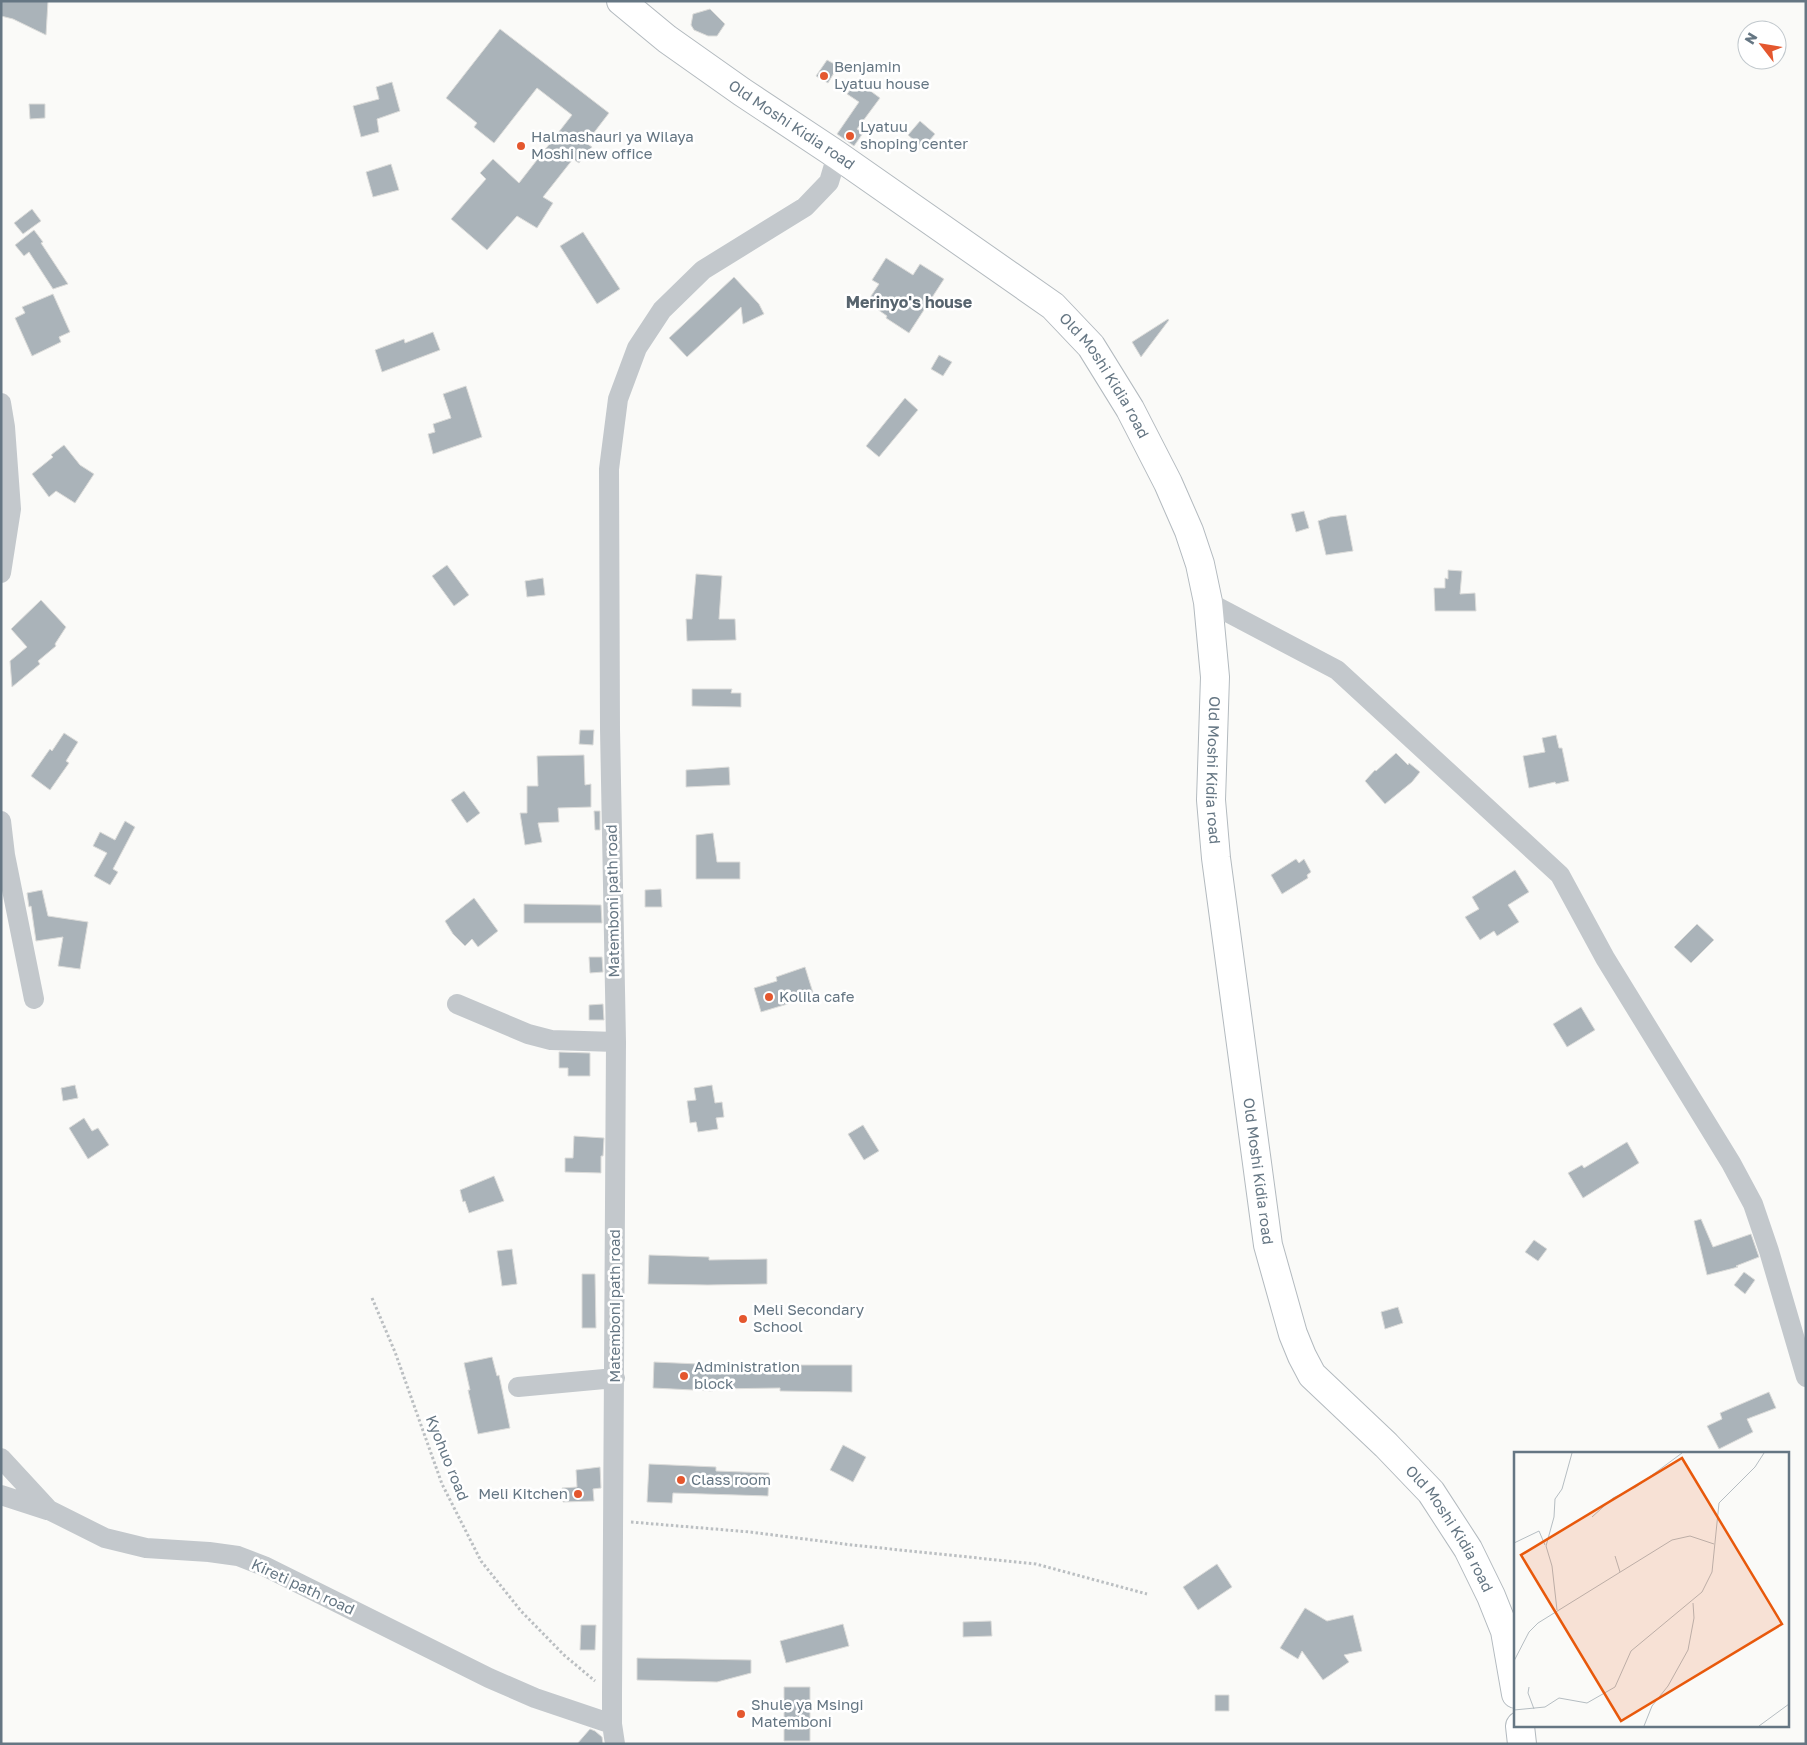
<svg xmlns="http://www.w3.org/2000/svg" width="1807" height="1745" font-family="'Golos Text',sans-serif">
<rect width="100%" height="100%" fill="#fafaf8"/>
<path fill="#aab3b9" stroke="#dcdcda" d="M1,1H48L46,35L13,19L1,16Z
M710,9L725,24L717,36H708L694,30L691,25L693,14Z
M500,29L609,113L586,143L592,147L579,163L573,159L543,197L553,203L537,228L517,216L487,250L451,219L486,179L480,173L493,159L519,183L572,115L537,88L494,143L474,127L477,123L446,98Z
M827,60L838,66L828,83L816,76Z
M857,81L880,98L857,129L863,133L854,146L837,134L859,102L847,94Z
M392,82L400,111L377,119L379,132L361,137L353,106L379,99L376,87Z
M29,104H45V118L30,119Z
M920,121L935,134L923,148L908,135Z
M391,164L399,190L373,197L366,172Z
M32,209L41,221L23,234L14,223Z
M34,230L43,242L41,243L68,284L53,289L29,252L24,256L15,245Z
M583,232L620,289L597,304L560,246Z
M886,258L913,275L920,264L944,279L909,333L886,318L887,316L867,302L879,284L872,280Z
M734,277L759,304L764,314L743,324L741,307L687,357L669,338Z
M53,294L70,332L59,337L61,342L32,356L15,318L25,313L22,307Z
M1168,319L1169,320L1141,357L1132,342Z
M433,332L440,350L382,372L375,350L404,339L405,343Z
M939,355L952,362L943,376L931,369Z
M466,386L482,437L433,454L428,434L435,432L433,424L451,418L443,394Z
M905,398L918,410L879,457L866,446Z
M64,445L80,465L94,474L75,503L56,491L49,497L32,474L53,457L51,455Z
M1304,511L1309,528L1296,532L1291,514Z
M1346,515L1353,551L1326,555L1318,521L1330,517Z
M447,565L469,595L454,606L432,576Z
M1448,570L1462,571L1460,594L1475,593L1476,611H1435L1434,588H1445V578L1448,579Z
M696,574L722,576L719,619H735L736,640L687,641L686,619H692Z
M543,578L545,595L527,597L525,581Z
M41,600L66,627L55,644L56,646L38,661L40,664L12,687L10,661L27,647L11,629Z
M692,689H732L731,693H741V707L692,706Z
M580,730H594L593,745L579,744Z
M64,733L78,742L66,761L69,763L50,790L31,776L50,749L52,751Z
M1556,735L1559,748H1562L1569,781L1556,784L1555,782L1529,788L1523,756L1545,752L1542,738Z
M1396,753L1408,765L1409,763L1420,772L1412,782L1385,804L1365,781L1375,770L1376,771Z
M584,755L585,785L591,784V807L558,808L559,822L538,823L542,842L525,845L520,813H527V786H538L537,756Z
M729,767L730,785L686,787V770Z
M464,791L480,813L467,823L451,800Z
M594,811H600V830H595Z
M125,821L135,827L113,869L118,872L110,885L94,876L107,853L93,846L100,832L115,840Z
M713,833L717,862H740V879H696V835Z
M1296,859L1299,863L1304,859L1311,872L1307,875L1308,878L1282,894L1271,875Z
M1515,870L1529,892L1508,905L1519,922L1497,936L1494,931L1480,940L1465,917L1479,909L1472,897Z
M661,889L662,907H645V890Z
M42,890L48,916L88,922L80,969L58,966L63,937L36,941L31,906L29,907L27,893Z
M474,898L498,931L478,947L472,939L465,946L453,934L445,921Z
M524,904L601,905L602,923H524Z
M1697,924L1714,940L1691,963L1674,947Z
M589,957H602L603,972L590,973Z
M805,967L814,996L761,1012L754,988L777,981L776,977Z
M603,1004L604,1020H589V1005Z
M1581,1007L1595,1030L1567,1047L1553,1024Z
M559,1052L590,1053V1076H568V1068H559Z
M75,1085L78,1098L63,1101L61,1088Z
M712,1085L715,1103L722,1102L724,1117L716,1118L718,1129L698,1132L696,1122L690,1123L687,1101L696,1100L694,1088Z
M84,1118L92,1131L98,1128L109,1145L88,1159L69,1128Z
M863,1125L879,1151L864,1160L848,1134Z
M574,1136L604,1138L603,1156H601V1173L565,1172V1158H573Z
M1627,1142L1639,1163L1583,1198L1568,1173L1582,1165L1584,1168Z
M494,1176L504,1201L469,1213L465,1201L463,1202L460,1190Z
M1701,1219L1713,1247L1751,1234L1759,1257L1736,1266L1738,1267L1707,1275L1694,1221Z
M1534,1240L1547,1249L1538,1261L1525,1252Z
M512,1249L517,1284L502,1286L497,1251Z
M649,1255L709,1257V1260L767,1259V1284L708,1285L648,1284Z
M1744,1272L1755,1280L1745,1294L1734,1285Z
M582,1274H595L596,1328H582Z
M1398,1307L1403,1323L1385,1329L1381,1312Z
M492,1357L497,1376L499,1375L510,1428L478,1434L468,1390H470L464,1363Z
M654,1362L721,1365H852V1392L780,1391V1388L713,1389V1391L653,1388Z
M1769,1392L1776,1408L1747,1419L1753,1432L1719,1449L1707,1426L1722,1419L1720,1413Z
M843,1445L866,1457L853,1482L830,1470Z
M649,1464L716,1467V1471L769,1473L768,1496L673,1493L672,1503L647,1502Z
M600,1467L601,1488L593,1489L594,1501L563,1502L562,1488L577,1487L576,1470Z
M1217,1564L1232,1587L1198,1610L1183,1587Z
M1305,1608L1327,1621L1353,1615L1362,1651L1344,1655L1349,1662L1323,1680L1302,1651L1298,1659L1280,1648Z
M991,1621L992,1636L963,1637V1622Z
M843,1624L849,1646L786,1663L780,1641Z
M581,1625H596L595,1650H580Z
M637,1658L751,1660V1673L717,1682L637,1680Z
M784,1687H810V1741H784Z
M1215,1695H1229V1711H1215Z
M590,1729L595,1731L602,1737L603,1744H577Z"/>
<g fill="none" stroke-linecap="round" stroke-linejoin="round">
<defs>
<g id="secondary">
<path id="s1" d="M621,1L667,39L742,92L837,155L1053,306L1091,346L1130,409L1168,483L1189,531L1200,564L1208,602L1215,677L1211,800L1216,858L1268,1245L1293,1334L1302,1356L1312,1375L1386,1445L1431,1492L1468,1549L1491,1596L1505,1631L1516,1694"/>
<path d="M1520,1726L1522,1744"/>
</g>
</defs>
<use href="#secondary" stroke="#b3babf" stroke-width="30"/>
<path stroke="#bbbfc2" stroke-width="3" stroke-dasharray="2.5 2.5" stroke-linecap="butt" d="M372,1298L395,1352L442,1484L481,1561L521,1611L564,1655L595,1681
M631,1522L750,1532L852,1545L1036,1564L1147,1594"/>
<path stroke="#c3c8cc" stroke-width="20" d="M1,403L5,427L11,509L1,573
M1208,602L1337,670L1560,875L1605,958L1731,1163L1753,1204L1769,1251L1806,1377
M1,821L5,855L34,999
M457,1004L528,1034L551,1040L616,1042
M518,1387L615,1378
M1,1458L49,1510L105,1538L146,1548L209,1552L238,1556L264,1566L489,1678L535,1698L612,1724
M1,1495L47,1510
M615,1744L612,1724V1696L616,1042L610,729L609,469L618,399L637,348L662,310L703,270L805,207L829,182L837,155"/>
<use href="#secondary" stroke="#fff" stroke-width="28"/>
</g>
<g fill="#e4572e" stroke="#fff" stroke-width="2">
<circle cx="824" cy="76" r="5"/>
<circle cx="850" cy="136" r="5"/>
<circle cx="521" cy="146" r="5"/>
<circle cx="769" cy="997" r="5"/>
<circle cx="743" cy="1319" r="5"/>
<circle cx="684" cy="1376" r="5"/>
<circle cx="681" cy="1480" r="5"/>
<circle cx="578" cy="1494" r="5"/>
<circle cx="741" cy="1714" r="5"/>
</g>
<g text-anchor="middle" stroke-width="5" stroke-linejoin="round" paint-order="stroke">
<g font-size="15" fill="#657683" stroke="#fff" text-anchor="start">
<text x="834" y="72">Benjamin<tspan x="834" dy="17">Lyatuu house</tspan></text>
<text x="860" y="132">Lyatuu<tspan x="860" dy="17">shoping center</tspan></text>
<text x="531" y="142">Halmashauri ya Wilaya<tspan x="531" dy="17">Moshi new office</tspan></text>
<text x="779" y="1002">Kolila cafe</text>
<text x="753" y="1315">Meli Secondary<tspan x="753" dy="17">School</tspan></text>
<text x="694" y="1372">Administration<tspan x="694" dy="17">block</tspan></text>
<text x="691" y="1485">Class room</text>
<text x="568" y="1499" text-anchor="end">Meli Kitchen</text>
<text x="751" y="1710">Shule ya Msingi<tspan x="751" dy="17">Matemboni</tspan></text>
</g>
<g font-size="15" fill="#657683" stroke="#fff">
<text dy="5" stroke="none"><textPath href="#s1" startOffset="211">Old Moshi Kidia road</textPath></text>
<text dy="5" stroke="none"><textPath href="#s1" startOffset="616">Old Moshi Kidia road</textPath></text>
<text dy="5" stroke="none"><textPath href="#s1" startOffset="1036">Old Moshi Kidia road</textPath></text>
<text transform="translate(613 901) rotate(-91)" y="5">Matemboni path road</text>
<text dy="5" stroke="none"><textPath href="#s1" startOffset="1440">Old Moshi Kidia road</textPath></text>
<text transform="translate(615 1306) rotate(-90)" y="5">Matemboni path road</text>
<text transform="translate(447 1458) rotate(68)" y="5">Kyohuo road</text>
<text dy="5" stroke="none"><textPath href="#s1" startOffset="1860">Old Moshi Kidia road</textPath></text>
<text transform="translate(303 1587) rotate(25)" y="5">Kireti path road</text>
</g>
<g font-size="16" font-weight="bold" fill="#57646e" stroke="#fff">
<text x="909" y="308">Merinyo's house</text>
</g>
</g>
<g transform="translate(1514 1452)">
<rect width="275" height="275" fill="#fafaf8"/>
<path fill="none" stroke="#b5bdc2" stroke-width="1" d="M78,65L99,46L122,35L168,1M0,91L25,79L31,93M101,104L106,120M43,158L38,114L32,94L40,65L41,47L48,37L58,1M0,209L15,180L24,171L158,88L176,84L200,92M15,235L14,241L20,257M0,258L31,255L45,246L73,251L101,235L117,199L188,140L198,120L205,51L241,15L250,1M130,274L138,254L154,234L174,198L180,166L179,151M245,274L275,252"/>
<path fill="#e8590c" fill-opacity="0.15" stroke="#e8590c" stroke-width="2.5" d="M168,6L268,172L107,269L7,103Z"/>
<rect width="275" height="275" fill="none" stroke="#657683" stroke-width="2.5"/>
</g>
<rect width="1807" height="1745" fill="none" stroke="#657683" stroke-width="5"/>
<g transform="translate(1762 45) rotate(301)"><circle r="24" fill="#ffffff" stroke="#c1c8cd"/>
<path d="M0-4L9 19L0 12L-9 19Z" fill="#e4572e"/>
<text y="-8" font-size="14" font-weight="bold" text-anchor="middle" fill="#657683">N</text>
</g>
</svg>
